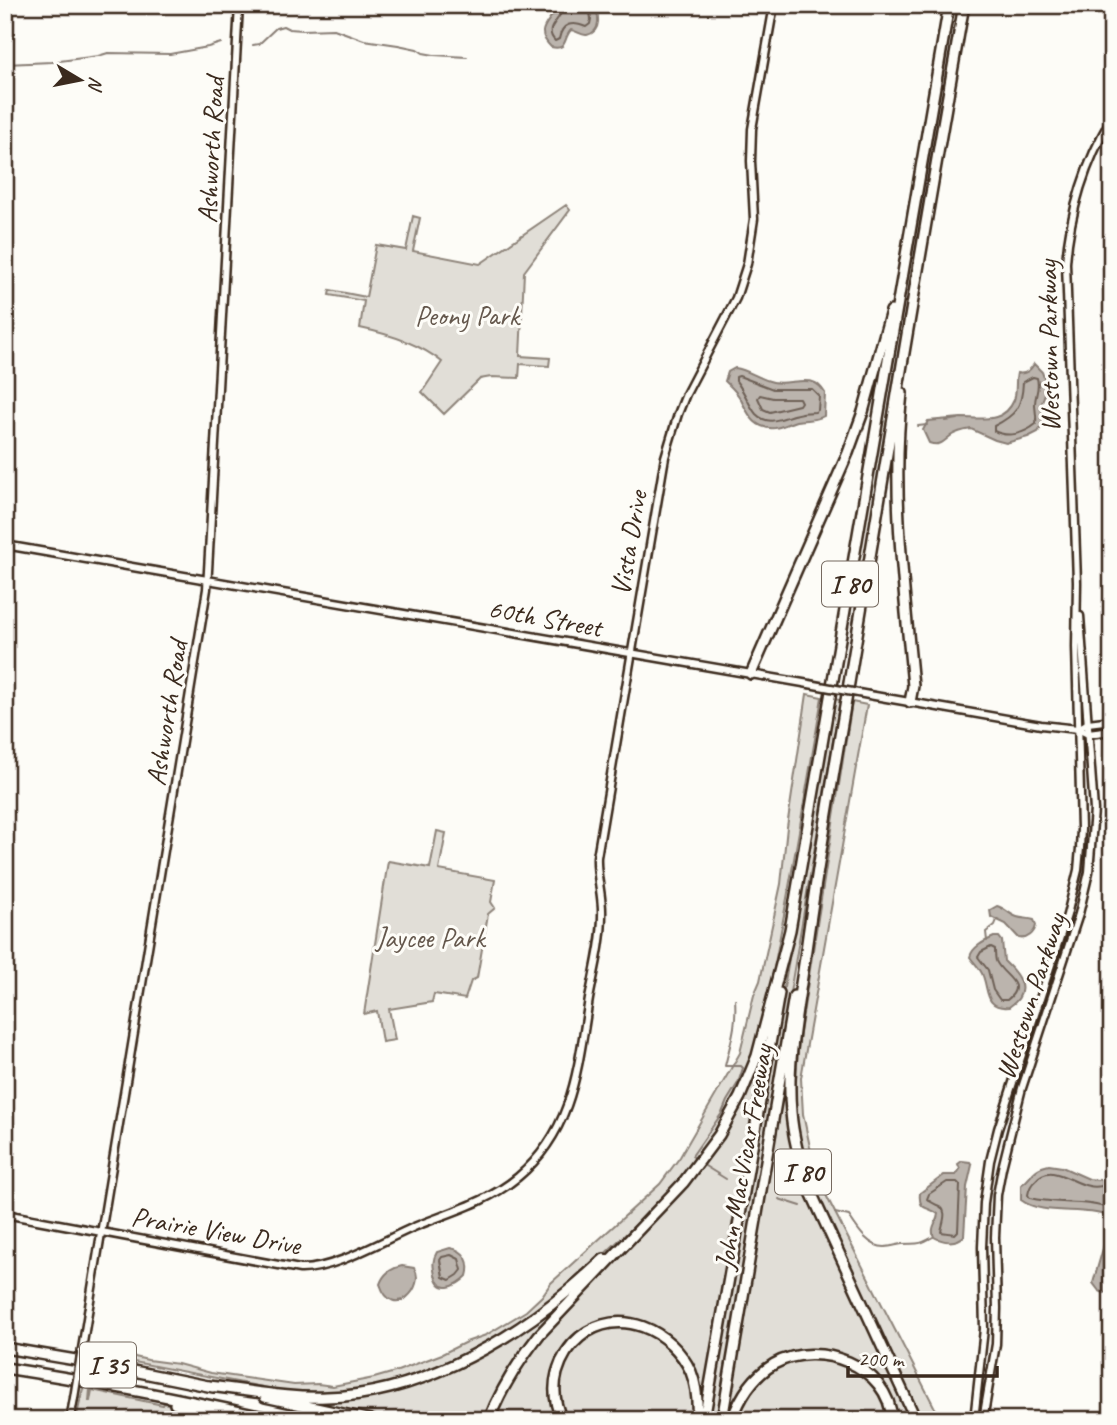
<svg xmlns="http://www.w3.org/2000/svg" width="1117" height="1425" font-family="Caveat,sans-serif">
<rect width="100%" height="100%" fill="#fdfcf7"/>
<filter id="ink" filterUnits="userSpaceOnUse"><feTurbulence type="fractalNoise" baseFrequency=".0143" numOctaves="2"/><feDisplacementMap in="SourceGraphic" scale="14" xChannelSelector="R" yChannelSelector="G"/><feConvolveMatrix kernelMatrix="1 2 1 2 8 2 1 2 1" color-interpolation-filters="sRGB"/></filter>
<g filter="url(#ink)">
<path fill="#e1ded7" stroke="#8e847a" stroke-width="2" d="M566,205L570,210L524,272L520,356L550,358L549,366L520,364L519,378L491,377L480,379L444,414L422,392L442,362C419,343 389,334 360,328L364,301L329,295L330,290L366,297L376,245L406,250L413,216L420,218L413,251L480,264Z
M807,694L822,697C810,770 797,843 784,915C774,967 766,1021 747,1069C718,1142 671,1192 614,1245C598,1260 582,1277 564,1291C508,1333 447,1372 378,1387C345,1395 311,1394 278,1390L98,1355L100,1346L104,1350L148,1360L178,1364L211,1373L294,1385L318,1384L333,1386L374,1378L395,1372L442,1354L466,1342L486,1335L526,1311L542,1296L551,1283L660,1184L680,1157L740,1053L754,995L760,981L781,884L787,827Z
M834,699L840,700L717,1420H709Z
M852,702L867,705L801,1078L803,1114L810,1147L827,1197L941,1420H922L816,1192C792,1135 793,1093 800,1033Z
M437,831L446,833L439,870L495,880L491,902L495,908L488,914L477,978L471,981L465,999L434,994L432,1002L389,1009L395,1040L382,1042L377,1011L364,1014L388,861L430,868Z
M753,1083L758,1084L702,1407L699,1406C685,1366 683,1330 634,1320C626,1318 609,1318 602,1323C587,1332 573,1347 559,1358V1420H493L506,1390L518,1370L541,1339L688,1184C715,1151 733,1120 753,1083Z
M782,1088H785C787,1130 794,1163 809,1201L911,1420H896L892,1402L848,1357L837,1354L814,1350L794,1353L772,1361L749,1379L738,1395L730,1414H728Z
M555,1305L557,1308C525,1343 500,1374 484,1420H396L298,1399L416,1382Z
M621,1325L648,1331L673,1350L688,1373L693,1391L694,1420H566C553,1392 558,1356 584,1338C595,1330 608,1327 621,1325Z
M817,1356C844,1363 870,1371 883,1398C886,1404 887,1413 889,1420H734C739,1410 743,1399 749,1390C766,1365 791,1361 817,1356Z
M83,1388L90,1389L89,1401H90L92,1390L163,1405L164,1403L223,1420H76Z"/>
<path fill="#bbb4ad" stroke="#887d74" stroke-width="2" d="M557,5H594C599,14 602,32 587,35C582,36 577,31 571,30C563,38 568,51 551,47C532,28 552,23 557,5Z
M1034,364L1042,372L1047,386L1042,403L1044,423L1038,432L1028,437L1006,443L995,440L971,429C965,430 958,431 952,435C943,441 941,447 929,443L923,430L928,421C939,420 950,419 961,418C981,418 1004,424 1014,400C1017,392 1015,381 1017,373C1025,375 1030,371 1034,364Z
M735,368C749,370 759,379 773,382C785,385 802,378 813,382C819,384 822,388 825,393L824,416C815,421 806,419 796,421C789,423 782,427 775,428C754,430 748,413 740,398C736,391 730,386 725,381L728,372Z
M997,906C1005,908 1010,915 1017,917C1023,919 1028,918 1034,920L1036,925C1035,933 1027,940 1019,938L1006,924L991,917L990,910Z
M994,937H999L1002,941L1004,961C1019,975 1032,992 1009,1007C985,1009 989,992 983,976C981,969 974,963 970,957C972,947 985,941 994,937Z
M962,1161L970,1162L972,1165L967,1187L964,1236C956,1244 943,1242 934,1237C930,1227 937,1223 938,1214C928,1206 918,1211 920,1193L944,1175H956L960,1169L958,1164Z
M1049,1165L1062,1167L1089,1179L1098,1180L1112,1177V1218C1085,1205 1043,1217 1021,1200V1185C1033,1178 1030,1169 1049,1165Z
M1104,1245H1112V1291L1104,1293L1099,1291L1093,1283Z
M450,1248C465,1250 471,1262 467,1276C457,1286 440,1295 435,1275C433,1266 432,1260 437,1252Z
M402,1266L414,1268C427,1286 393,1323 380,1284C384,1273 391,1268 402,1266Z"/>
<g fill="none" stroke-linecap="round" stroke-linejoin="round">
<path stroke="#6e6157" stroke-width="2" d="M564,5C562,21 542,27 555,41L559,39C562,23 572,21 586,27L590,24L591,19L589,5
M739,376L773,389H812L819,396L818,410L815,412C808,412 800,413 793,415C780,419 768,426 756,414C749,406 745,392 736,381V377Z
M1033,377L1037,378C1040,389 1035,394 1035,404C1035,411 1037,416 1036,424C1024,434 1008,438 994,431V426C1016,415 1022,407 1023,382Z
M760,395L773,398H799L801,402L799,405L770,412L763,409L758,398Z
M991,947L995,949C995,954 995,957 996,961C1002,976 1028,983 1007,1000H1000L993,990L988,970L978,957L981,952Z
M947,1182H957L960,1185L958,1231L955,1234L941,1232C942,1223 950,1210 937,1205C933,1203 930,1202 927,1199L929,1194Z
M1112,1184C1104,1186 1097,1188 1089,1186C1071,1183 1051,1162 1036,1180C1031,1184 1029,1188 1028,1195L1030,1198C1057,1205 1087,1199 1112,1210
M451,1255L459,1259L462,1270L458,1275L450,1280L443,1277L440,1260L442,1257Z"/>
<path stroke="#887d74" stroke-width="2" d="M253,45L259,44L276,28L283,26L289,29L303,30L334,29L364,40L398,45L417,49L423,53L434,55L467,57
M5,64L52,62L98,56L108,53L170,54L208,47L221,43
M946,421L958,419
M918,426L927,425
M987,941L986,932L995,925L997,920
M696,1159L692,1156L722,1113L727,1101L738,1083L743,1068L741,1066H725C731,1041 737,1025 735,999
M705,1166L726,1179
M779,1199L801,1206
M835,1213L849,1216C857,1228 868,1247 885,1247C890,1247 896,1245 902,1244C918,1243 917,1246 933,1237"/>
<defs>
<path id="tertiary" d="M5,1214L300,1269C333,1270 382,1241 414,1227C450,1212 487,1203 518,1177C574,1130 578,1066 589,999C594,972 602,943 602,915C603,896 596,877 597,857L665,457L678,414L686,394L736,298L747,264L754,219L751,161L752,129L774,5
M974,1420L984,1329L982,1247L984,1203L990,1161L998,1129L1067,915L1078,870L1080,848L1081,829L1076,647L1077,582L1066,263C1070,210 1085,163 1112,117
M983,1420L996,1344L997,1308L995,1237L997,1195L1002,1168L1022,1088L1079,914L1089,872L1094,810L1080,616"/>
<path id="secondary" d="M5,545L809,684
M869,695L1041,725L1078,729L1088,734L1112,731
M1078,729L1088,723L1112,720
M82,1349L207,589L239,5
M70,1420L74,1398"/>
<path id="motorway" d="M902,393C891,490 904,588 913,686L910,702
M751,674L848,453L863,412L891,311
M5,1348L99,1364L213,1387
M5,1368C97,1382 187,1400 277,1420
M209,1386C247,1390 289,1399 327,1397C413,1395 503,1346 568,1291C580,1281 592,1270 604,1259
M265,1397L371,1420
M175,1404L231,1420
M489,1420C501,1388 518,1362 539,1335L683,1183L719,1135L740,1097L757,1056L790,930L949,5
M562,1420C555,1405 553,1388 557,1373C561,1359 569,1346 580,1337C619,1305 672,1330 691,1372C697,1387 698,1403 697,1420
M704,1420L779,993
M722,1420L794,996
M732,1420C740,1397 752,1377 774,1364C818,1339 889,1365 892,1420
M916,1420L809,1188C800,1163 793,1139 791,1112C786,1060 799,1002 806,950C818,863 833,776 848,689C886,461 923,233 964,5"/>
</defs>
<use href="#tertiary" stroke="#3b2a1e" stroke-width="11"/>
<use href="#secondary" stroke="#3b2a1e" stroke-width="11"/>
<use href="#motorway" stroke="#3b2a1e" stroke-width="14"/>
<use href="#tertiary" stroke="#fdfcf7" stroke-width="6"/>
<use href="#secondary" stroke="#fdfcf7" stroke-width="6"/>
<use href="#motorway" stroke="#fdfcf7" stroke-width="9"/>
<defs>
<path id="secondary-bridge" d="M809,684L869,695
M74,1398L82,1349"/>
</defs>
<use href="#secondary-bridge" stroke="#3b2a1e" stroke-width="11" stroke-linecap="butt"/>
<use href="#secondary-bridge" stroke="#fdfcf7" stroke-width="6"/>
</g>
</g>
<g text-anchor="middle" stroke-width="6" stroke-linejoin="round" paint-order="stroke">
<g fill="#fdfcf7" stroke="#75695f" stroke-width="2">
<rect x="822" y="561.5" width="56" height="45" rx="5"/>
<rect x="775" y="1149.5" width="56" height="45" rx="5"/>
<rect x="80" y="1342.5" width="56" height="45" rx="5"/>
</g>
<g font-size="26" font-weight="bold" fill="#3b2a1e">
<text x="850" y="593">I 80</text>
<text x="803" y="1181">I 80</text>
<text x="108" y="1374">I 35</text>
</g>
<g font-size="28" fill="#3b2a1e" stroke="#fdfcf7">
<text transform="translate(210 150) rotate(-87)" y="10">Ashworth Road</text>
<text transform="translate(1048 346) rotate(-91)" y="10">Westown Parkway</text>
<text transform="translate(628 543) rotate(-80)" y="10">Vista Drive</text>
<text transform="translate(545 617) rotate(10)" y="10">60th Street</text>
<text transform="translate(166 713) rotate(-81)" y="10">Ashworth Road</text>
<text transform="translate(1030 996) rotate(-72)" y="10">Westown Parkway</text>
<text transform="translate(743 1157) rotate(-80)" y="10">John MacVicar Freeway</text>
<text transform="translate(216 1230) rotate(10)" y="10">Prairie View Drive</text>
</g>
<g font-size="28" fill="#64574c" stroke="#fdfcf7">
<text x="467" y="325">Peony Park</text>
<text x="430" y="947">Jaycee Park</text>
</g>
</g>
<rect width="1117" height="1425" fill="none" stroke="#fdfcf7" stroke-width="28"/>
<rect x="14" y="14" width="1089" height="1397" fill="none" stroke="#3b2a1e" stroke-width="2.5" filter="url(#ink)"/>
<g transform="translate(80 80) rotate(100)" stroke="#fdfcf7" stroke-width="5" paint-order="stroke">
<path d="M0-5L12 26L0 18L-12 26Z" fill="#3b2a1e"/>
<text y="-10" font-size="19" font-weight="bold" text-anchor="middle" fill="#3b2a1e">N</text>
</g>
<path d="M848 1366v10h149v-10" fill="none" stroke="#3b2a1e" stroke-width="3.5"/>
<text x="858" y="1366" font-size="21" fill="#3b2a1e" stroke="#fdfcf7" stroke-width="5" paint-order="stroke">200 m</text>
</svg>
